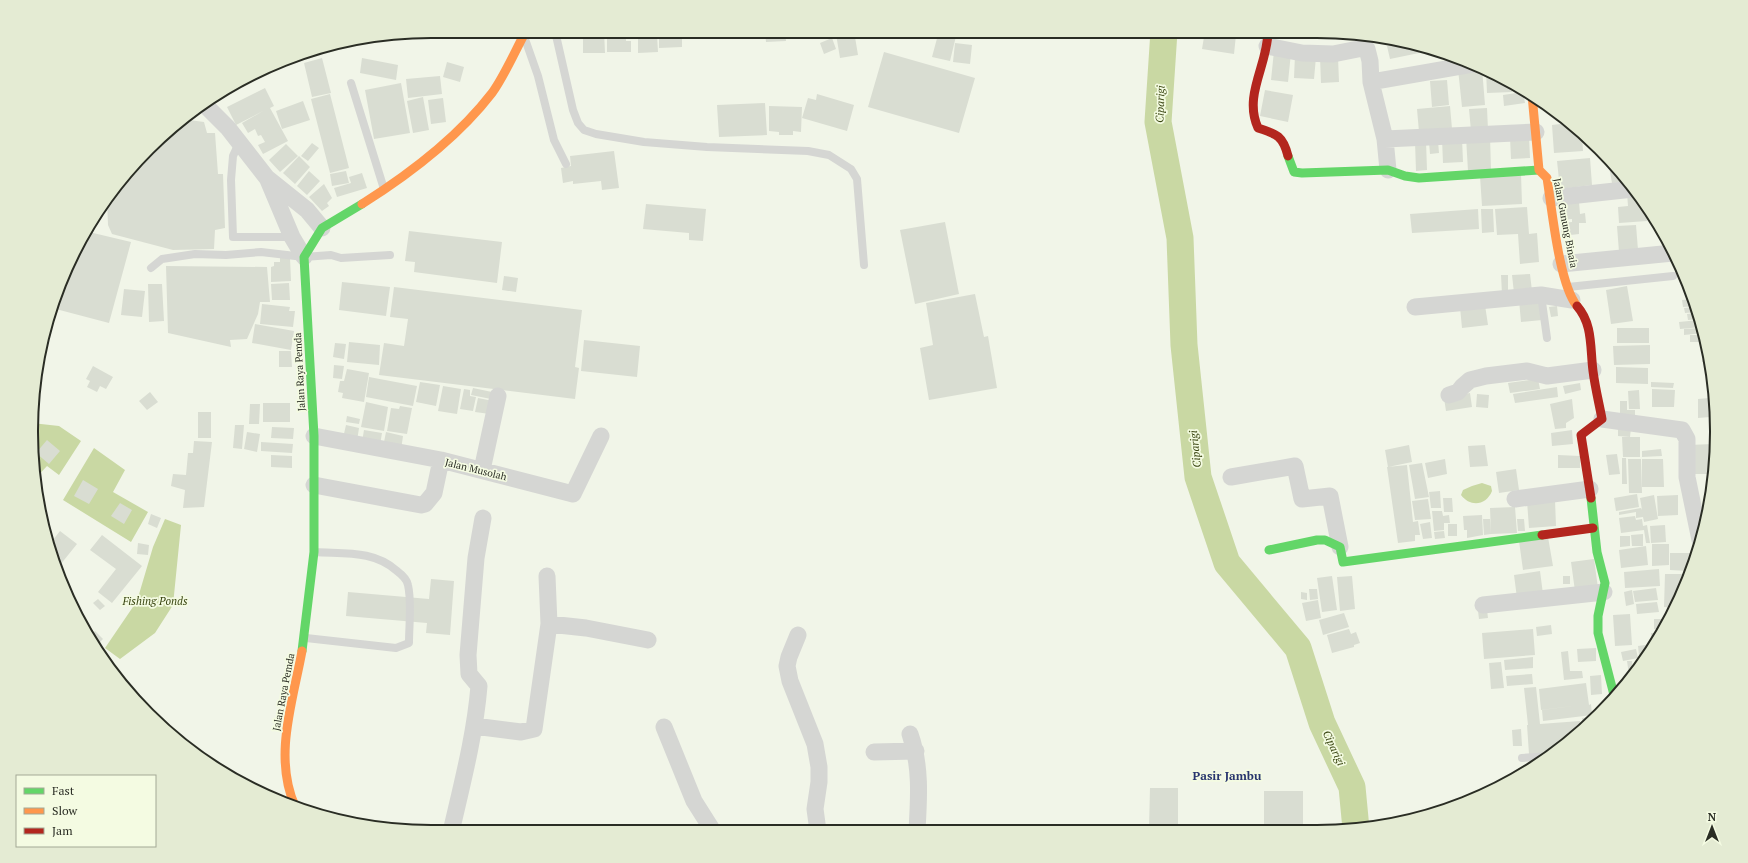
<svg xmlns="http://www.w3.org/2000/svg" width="1748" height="863" font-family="'PT Serif',serif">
<rect width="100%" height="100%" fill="#f1f5e8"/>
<path fill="#c9d8a3" d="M32,423L59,426L81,441L59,475L47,466L34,480Z
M94,448L125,470L113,492L148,512L131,542L63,500Z
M1482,483L1491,486L1492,491C1486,506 1470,507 1461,495L1463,490L1472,486Z
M165,519L181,525L173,605L155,633L120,659L105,648L137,601L153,547Z"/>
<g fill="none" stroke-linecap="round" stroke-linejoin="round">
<path stroke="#c9d8a3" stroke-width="27" d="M1164,31L1158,122L1180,238L1184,345L1198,477L1227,563L1298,648L1322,723L1352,787L1356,829"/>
</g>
<path fill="#d9ddd2" d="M587,31H604L605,53H583V36H602L587,35Z
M628,31H636V37H628Z
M638,31H656V34H638Z
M659,31H682V47L659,48Z
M765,31H785L786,41L766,42Z
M854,31L858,55L840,58L836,34Z
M890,31H904L905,34L890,35Z
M939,31L957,32L950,61L932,57Z
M1205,31L1236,35L1234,54L1202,49Z
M1294,31H1314L1313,36Z
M607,35H626V41H631V52H607Z
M657,35L658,52L638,53V36Z
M832,38L836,49L824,54L820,43Z
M1387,38L1395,39L1402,41L1387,43Z
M955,43L972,45L970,64L953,62Z
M1407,43L1418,46L1419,53L1390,59L1387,46Z
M1274,51L1291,53L1288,82L1271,80Z
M884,52L975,78L959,133L868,107Z
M1295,55L1316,57L1314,79L1294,78Z
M1320,57H1338L1339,82L1321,83Z
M322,58L331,93L312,97L304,63Z
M362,58L398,65L396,80L360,73Z
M447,62L464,67L460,82L443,77Z
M1480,67L1482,68L1485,105L1462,107L1458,69Z
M1486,70L1511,84L1512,92L1487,93Z
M440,76L442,94L408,98L406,79Z
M1447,80L1449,105L1432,107L1430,81Z
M401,83L410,133L374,139L365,90Z
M265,88L274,106L270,108L288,141L263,154L258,145L265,142L261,135L258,136L255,129L248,133L242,123L263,111L236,125L227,107Z
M1265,90L1293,95L1288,122L1260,116Z
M1523,92L1525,103L1504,106L1503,95Z
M330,94L349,168L330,173L311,99Z
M817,94L854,105L847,131L802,118L808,98L816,100Z
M423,97L429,130L413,133L407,101Z
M443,98L446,122L431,124L428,100Z
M303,101L310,120L282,129L276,111Z
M765,103L767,135L719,137L717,105Z
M769,106L802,107L801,132L793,131V135H779V132L769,131Z
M1450,106L1452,129L1419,132L1417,109Z
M1487,108L1488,130L1471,131L1469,109Z
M182,119L204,122L207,133H215L218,174H223L225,228L215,230L214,249L173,250L112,234L108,225L107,200L130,168Z
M1569,123L1582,134L1583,151L1554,153L1552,125Z
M1490,136L1491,170L1468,171L1466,137Z
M1529,136L1530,158L1511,159L1510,137Z
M1462,138L1463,162L1443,163L1442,139Z
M1426,141L1427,170L1416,171L1415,142Z
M1438,141L1439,153L1430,154L1429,142Z
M312,143L319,148L308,161L301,156Z
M286,144L298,156L280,172L269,160Z
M614,151L619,188L602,190L601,181L573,184V181L563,183L561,168L571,166L570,156Z
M299,156L310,167L295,184L283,173Z
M1590,158L1592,185L1560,189L1557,161Z
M1610,160L1625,179V182L1612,183L1608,161Z
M309,171L320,181L307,195L297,186Z
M346,171L349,183L332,186L330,174Z
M362,173L367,188L337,197L334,188L351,183L349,177Z
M1521,174L1522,204L1482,206L1480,176Z
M324,184L332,198L327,203L329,206L322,211L309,197Z
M1627,193H1636L1646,205L1647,221L1619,223L1618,207L1628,206Z
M1579,202L1580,214L1585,213L1586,223H1579V234L1562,236L1561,223L1572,222V219L1560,220L1559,204Z
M646,204L706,209L703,241L689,240V233L643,229Z
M1527,207L1529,234L1537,233L1539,262L1520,264L1518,234L1497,235L1495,209Z
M1478,209L1479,229L1412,233L1410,214Z
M1481,209H1493L1494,232L1482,233Z
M92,221L89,232L131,242L109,323L52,308L61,278L85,231Z
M945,222L959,294L915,304L900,230Z
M1636,225L1638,250L1619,252L1617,226Z
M409,231L502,242L497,283L414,272L415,262L405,261Z
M280,258H290L291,281L271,282V267L274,266V262H280Z
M166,266L267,267L270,302H260L258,314L247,339L230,340L231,347L168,333Z
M1530,274L1532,291L1514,293L1512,275Z
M1501,275H1508V294H1502Z
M504,276L518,278L516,292L502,290Z
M342,282L390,287L386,316L339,310Z
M289,283L290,300H272L271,284Z
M148,284H162L164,321L149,322Z
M1627,286L1633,321L1611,324L1606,290Z
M394,287L582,310L575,367L579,368L575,399L379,375L384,343L404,346L408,319L390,317Z
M124,289L145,291L142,317L121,315Z
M975,294L984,337L988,336L997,388L929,400L920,348L933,345L926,303Z
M1539,297L1542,320L1521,322L1519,300Z
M1693,299L1695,306L1683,307L1682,300Z
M262,304L290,307L289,311H295L293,327L260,324Z
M1485,305L1488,325L1462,328L1460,307Z
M1557,306L1558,316L1551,317L1549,307Z
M1695,307L1697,312L1685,313L1684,308Z
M1697,313L1699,319L1688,320L1687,314Z
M1699,320L1701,327L1680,329L1679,322Z
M255,324L294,331L291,350L252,343Z
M1617,328H1649V343H1617Z
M1701,328L1703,333L1684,335V329Z
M1690,335H1704V342H1690Z
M584,340L640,346L637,377L581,371Z
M349,342L380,345L379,365L347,362Z
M335,343L346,344L344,359L333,357Z
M1650,345V364L1614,365L1613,346Z
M1702,350H1706L1705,362H1702Z
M279,351H291L292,367H279Z
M334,365L344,366L342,379L333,378Z
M93,366L113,377L106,389L100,386L97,392L87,387L90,381L86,379Z
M1616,367L1648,368V384L1616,383Z
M347,369L369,373L364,402L342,398L343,393L338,392L340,381H344Z
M369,377L417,386L413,406L366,397Z
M1538,379L1540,389L1510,393L1508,383Z
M420,382L440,385L436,406L416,402Z
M1651,382L1674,383L1673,388L1651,387Z
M1580,383L1581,390L1565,394L1563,386Z
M443,386L461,389L457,414L438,411Z
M1557,387L1558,397L1515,403L1513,394Z
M473,388L492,392L491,399L471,395Z
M464,389L470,390V396L476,397L473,411L460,409Z
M1652,389L1675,390L1674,407H1652Z
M1639,390L1640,409H1629L1628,391Z
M150,392L158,402L147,410L139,401Z
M1470,393L1472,407L1446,411L1444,398Z
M1477,394L1489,395L1488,408L1476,407Z
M478,398L493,401L490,414L475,412Z
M1709,398L1710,417L1698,418V399Z
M1572,399L1574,418L1566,423V428L1555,429L1550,404Z
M1620,401H1627V410H1635V420L1620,414Z
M366,402L388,407L384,431L361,427Z
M263,403H290V422H263Z
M250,404H260L259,424H249Z
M400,406L412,408L407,434L387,431L391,408L399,409Z
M198,412H211V438H198Z
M347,416L360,419L359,424L346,422Z
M235,425H244L242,449L233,448Z
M346,425L359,428L357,441L343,438Z
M272,427L294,428L293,439L271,438Z
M1618,428H1631L1630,437L1618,436Z
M364,430L382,433L380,445L362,442Z
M1572,430L1573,444L1552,446L1551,433Z
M247,432L260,434L257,452L244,449Z
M386,432L403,436L401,450L383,447Z
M1622,437H1640V457H1623Z
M47,440L60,451L49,464L36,453Z
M194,441L212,442L204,507L183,508L185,490L171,486L173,474L186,475L188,453H193Z
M261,442L293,444L292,453L261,451Z
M1713,444V459H1708V474H1689V445Z
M1409,445L1412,462L1388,467L1385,450Z
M1485,445L1488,466L1470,467L1468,446Z
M1661,449L1662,456L1642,457V451Z
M1617,454L1620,474L1609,475L1606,455Z
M271,455L292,456V468L271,467Z
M1558,455L1580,456V468H1558Z
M1622,458H1626L1627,484H1622Z
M1445,459L1447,474L1428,478L1425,463Z
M1628,459H1641L1642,493H1629Z
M1642,459H1663L1664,487H1642Z
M1422,463L1429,497L1415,499L1409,465Z
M1407,465L1413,522L1418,521L1420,535H1415V541L1398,543L1387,467Z
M1516,469L1519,490L1499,493L1496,472Z
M83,480L98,489L89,504L74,496Z
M1440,491L1441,508H1431L1429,492Z
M1637,494L1639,507L1616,511L1614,498Z
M1654,495L1658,519L1644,522L1643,517L1636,518V512L1619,515V512L1641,508L1642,510L1640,498Z
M1678,495V515L1658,516L1657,496Z
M1443,498H1452L1453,512H1444Z
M1428,499L1431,519L1415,520L1412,501Z
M1555,500L1556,526L1529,528L1527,501Z
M120,503L132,510L124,524L111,516Z
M1515,507L1517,533L1491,534L1490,508Z
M1432,511H1442L1443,516L1449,515L1450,523H1444V530L1434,531Z
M151,514L161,518L157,528L148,524Z
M1482,515L1483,535L1467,538V530H1464L1463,516Z
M1635,516L1636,520L1642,519L1643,526L1647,525L1650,543H1646L1644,530L1621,533L1619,518Z
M1483,519H1490L1491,534L1484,535Z
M1517,519H1524L1525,531H1518Z
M1430,522L1432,538L1423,539L1420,524Z
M1448,524H1457V536H1448Z
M1665,525L1666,542L1651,543L1650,526Z
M60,531L77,544L56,570L49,545Z
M1444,531L1445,538L1435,539L1434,532Z
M1643,534V546H1632L1631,535Z
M102,535L142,566L112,603L98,592L116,569L90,550Z
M1620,536H1630V546L1620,547Z
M1548,537L1553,566L1523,570L1519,541Z
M138,543L149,545L148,555L137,554Z
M1652,544H1669V565L1652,566Z
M1646,546L1648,565L1621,568L1619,550Z
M1670,553H1690L1689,571L1670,570Z
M1594,559L1598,588L1575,591L1571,562Z
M1659,569L1660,586L1625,588L1624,572Z
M1540,571L1543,594L1517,598L1514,575Z
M1665,574H1683V591L1673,608L1664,607Z
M1332,576L1337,610L1322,612L1317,578Z
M1352,576L1355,609L1340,611L1337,577Z
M1563,576H1570V584H1563Z
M431,579L454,581L450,635L426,633L427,623L346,616L348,592L429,599Z
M1656,588L1658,600L1635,602L1633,591Z
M1309,589H1317L1318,599L1310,600Z
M1632,590L1634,604L1626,606L1624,592Z
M1301,592L1307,593V600L1301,599Z
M98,599L105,606L100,610L93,603Z
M1318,600L1321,618L1306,621L1302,603Z
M1657,602L1659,612L1637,614L1636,604Z
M1487,610L1488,618L1479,619L1478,611Z
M1344,613L1349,627L1323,635L1319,620Z
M1630,614L1632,645L1615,646L1613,615Z
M1654,619H1662L1663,625L1661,629H1654Z
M1551,625L1552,634L1537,636L1536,627Z
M1349,629L1351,634L1356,632L1360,643L1354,645V647L1332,653L1327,635Z
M1533,629L1535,655L1484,659L1482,633Z
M95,631L103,639L96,646L90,637Z
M1651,633H1659L1654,642H1651Z
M1652,644L1648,652L1640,665L1638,646Z
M1596,648V661L1578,662L1577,649Z
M1636,649L1638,658L1623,661L1621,652Z
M1568,651L1570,671H1582L1583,678L1564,680L1561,652Z
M1533,657V668L1505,670L1504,660Z
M1627,661H1632L1633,674L1629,675Z
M1501,662L1504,688L1491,689L1489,663Z
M1532,674L1533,684L1507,686L1506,676Z
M1601,675L1602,694L1591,695L1590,676Z
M1586,683L1589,705L1591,704L1592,715L1543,721L1542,710L1581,705L1541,710L1539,689Z
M1536,687L1540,724L1580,721L1581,729L1556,752L1529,754L1527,725H1528L1524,688Z
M1592,717L1583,727L1582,718Z
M1521,729L1522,746H1513L1512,730Z
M1150,788H1178V829H1149Z
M1264,791H1303V829H1264Z"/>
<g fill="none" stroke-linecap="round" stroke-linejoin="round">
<path stroke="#d5d6d3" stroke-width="8" d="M555,31L573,110L578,123L584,130L596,134L644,142L707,147L808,151L829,155L851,169L857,179L864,265
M525,39L538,76L554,140L566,164
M351,83L384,189
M239,143L233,156L231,180L233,237H292
M151,268L162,259L195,254L226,255L261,252L304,257L331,255L341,258L390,255
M1568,287L1673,276
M1541,295L1547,338
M306,638L396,648L409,643C409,624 412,603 408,585C407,579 401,574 397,571C374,550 344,554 315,552
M1522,758L1549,756"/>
<path stroke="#d5d6d3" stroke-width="17" d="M1267,46L1302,53L1333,54L1363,48L1367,49L1370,61L1371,82
M203,103L228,128L267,178L307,210L322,228
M1385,139L1536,132
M1388,170L1385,139L1371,82L1474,64
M268,180L292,237L304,257
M1551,198L1633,189
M1561,264L1673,253
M1415,307L1541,295L1572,300
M1449,395L1458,392L1462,387L1470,380L1486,376L1527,371L1547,376L1593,370
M1602,419L1682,430L1687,439V477L1700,540
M314,436L441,460L573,494L601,436
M482,470L498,396
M1231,477L1295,466L1302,499L1330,496L1340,547
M314,485L421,505L425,504L434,493L441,460
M1515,499L1590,489
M1483,605L1604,592
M549,624L586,628L648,640
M798,635L789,657L787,666L790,681L815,744L819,767V782L815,809L818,831
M474,726L521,732L534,729L549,624L547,576
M664,727L694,801L713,831
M910,734C921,765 919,798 917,830
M874,752L916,751
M451,832C462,784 475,735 479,686L469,674L468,655L476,558L483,518"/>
<path stroke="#63d668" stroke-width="9" d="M1288,156L1294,172L1302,173L1388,170L1405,176L1419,178L1539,170
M1591,498L1597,552L1605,583L1598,616V633L1614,695
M1269,550L1317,540H1325L1340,547L1343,562L1542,535
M302,651L314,552V436L304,257L322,228L362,204"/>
<path stroke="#ff974d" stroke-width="9" d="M1532,95L1539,170L1547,178C1552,209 1559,284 1577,306
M362,204C408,175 459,136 492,93C504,77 516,49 526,31
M295,806C273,757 293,701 302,651"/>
<path stroke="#b3261e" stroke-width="9" d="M1268,31C1268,65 1243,95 1258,128C1277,134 1283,136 1288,156
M1577,306C1593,324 1590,348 1593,371C1595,387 1599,403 1602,419L1581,435L1591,498
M1542,535L1593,528"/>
</g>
<g text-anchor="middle" stroke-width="3.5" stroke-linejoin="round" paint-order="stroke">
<g font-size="10" fill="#2a2d24" stroke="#f4fbe2">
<text transform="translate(1566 223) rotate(79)" y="4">Jalan Gunung Binaia</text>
<text transform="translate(299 372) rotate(-93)" y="4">Jalan Raya Pemda</text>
<text transform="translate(476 469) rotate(14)" y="4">Jalan Musolah</text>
<text transform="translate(283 692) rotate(-79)" y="4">Jalan Raya Pemda</text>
</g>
<g font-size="11" font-style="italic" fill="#394511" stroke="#f4fbe2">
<text transform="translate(1160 104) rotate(-88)" y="4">Ciparigi</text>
<text transform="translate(1195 449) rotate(-96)" y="4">Ciparigi</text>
<text x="155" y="605">Fishing Ponds</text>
<text transform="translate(1334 748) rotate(65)" y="4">Ciparigi</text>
</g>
<g font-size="12" font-weight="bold" fill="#28356e" stroke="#f4fbe2">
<text x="1227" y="780">Pasir Jambu</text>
</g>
</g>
<path d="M0 0H1748V863H0ZM431 38H1317A393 393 0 0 1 1710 431V432A393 393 0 0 1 1317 825H431A393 393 0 0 1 38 432V431A393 393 0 0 1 431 38Z" fill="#e4ebd3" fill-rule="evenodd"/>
<path fill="none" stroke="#2a2d24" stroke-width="2" d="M431 38H1317A393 393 0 0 1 1710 431V432A393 393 0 0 1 1317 825H431A393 393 0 0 1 38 432V431A393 393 0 0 1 431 38Z"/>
<rect x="16" y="775" width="140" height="72" fill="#f4fbe2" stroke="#a3a996"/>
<rect x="24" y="788" width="20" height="6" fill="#63d668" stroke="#a3a996"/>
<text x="52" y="795" font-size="12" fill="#2a2d24">Fast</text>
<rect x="24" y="808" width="20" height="6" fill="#ff974d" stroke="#a3a996"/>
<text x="52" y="815" font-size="12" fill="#2a2d24">Slow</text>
<rect x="24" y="828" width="20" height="6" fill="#b3261e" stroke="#a3a996"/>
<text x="52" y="835" font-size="12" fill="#2a2d24">Jam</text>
<g transform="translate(1712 827)" stroke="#f4fbe2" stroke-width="3" paint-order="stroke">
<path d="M0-3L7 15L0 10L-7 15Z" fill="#2a2d24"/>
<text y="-6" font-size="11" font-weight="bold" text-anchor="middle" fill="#2a2d24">N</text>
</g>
</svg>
